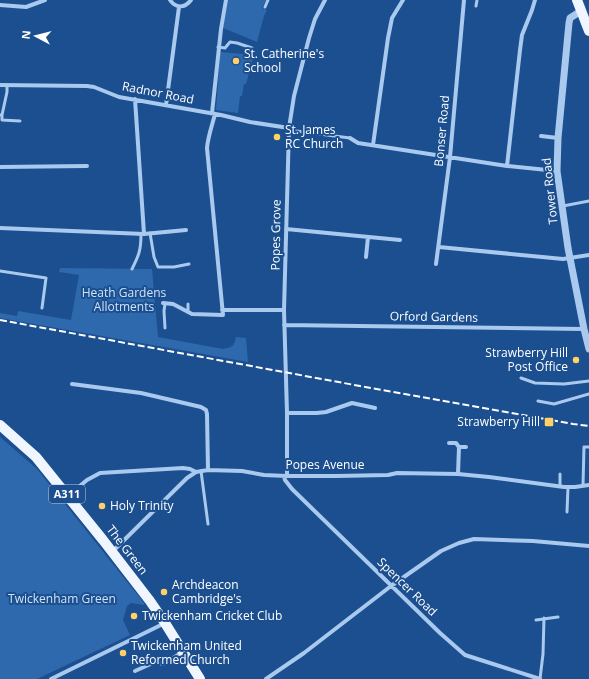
<svg xmlns="http://www.w3.org/2000/svg" width="589" height="679" font-family="'Open Sans',sans-serif">
<rect width="100%" height="100%" fill="#1b4f8f"/>
<path fill="#2e69ad" d="M228,0H266L262,8L267,10L264,16L257,42L223,28Z
M220,52L254,55L246,84H244L242,96H240L238,113L216,110Z
M60,268L152,269L158,337L223,349C232,347 234,347 236,337L246,338L248,362L158,346L0,318V313L17,316L18,311L71,320L79,275L59,272Z
M0,437L37,469L144,603V605L131,603L127,606L123,620L130,635L37,679H0Z"/>
<g fill="none" stroke-linecap="round" stroke-linejoin="round">
<path stroke="#a9c9ee" stroke-width="3" d="M476,6L477,0
M265,7L268,0
M218,47L225,48L230,42L237,43L252,48
M0,115H2L7,92V85
M2,115V120L20,121
M296,131L350,138
M563,206L589,201
M150,233L154,257L158,267H174L189,264
M132,269C139,255 141,250 141,234
M0,271L46,278L42,308
M165,304L164,311L165,328
M188,304V312
M521,378L535,383L564,384L589,381
M538,401L554,404L589,394
M201,471L208,524
M583,485L584,447H589
M560,486V474
M567,512L568,487
M536,620L558,617
M540,679L543,654L544,618"/>
<path stroke="#a9c9ee" stroke-width="4" d="M170,0C176,9 185,8 191,0
M0,5L26,7L45,0
M0,85L87,86L94,87L119,97L221,115L250,122L289,128
M135,99L144,234
M166,105L179,7
M212,113L221,29L226,0
M541,136L558,138
M350,138L358,143L507,166L557,171
M373,145L388,38L392,18L403,0
M507,166L520,50L522,35L532,10L535,0
M0,167L87,166
M0,228L144,234L186,230
M286,229L400,240
M439,247L563,259L589,255
M366,257L368,237
M436,264L450,157L464,0
M163,303L173,304L192,314L223,315L207,148C208,136 212,126 215,114
M222,310H284
M284,325L584,329
M72,384L141,393L201,407L206,410L207,414L208,470
M287,413H317L326,412L352,403L375,408
M449,443H456L459,447H466
M458,474L459,447
M284,476L285,480L292,489L440,633L465,655L540,679
M287,476V413L284,310L289,128L294,96L309,38L315,19L325,0
M68,496L87,480L100,473L183,468L190,469L196,472L208,470L242,471L264,475L287,476H336L388,475L397,473L458,474L489,477L564,487H575L589,485
M112,552L187,478L196,472
M135,671L155,662L163,664L183,652
M51,679L165,623
M266,679L304,653L391,586L441,551L459,543L474,539L533,541L589,546"/>
<path stroke="#a9c9ee" stroke-width="7" d="M581,11L570,18L569,23L558,138L557,171L568,248L584,329L589,349"/>
<path stroke="#f0f6ff" stroke-width="10" d="M577,0L589,31
M0,425L36,457L103,540L150,601L165,623L200,679"/>
<path stroke="#fff" stroke-width="2" stroke-dasharray="7 3" stroke-linecap="butt" d="M0,320L360,386L573,424L589,426"/>
</g>
<g fill="#ffd166" stroke="#1b4f8f" stroke-width="1.5">
<circle cx="236" cy="61" r="4"/>
<circle cx="277" cy="137" r="4"/>
<circle cx="576" cy="360" r="4"/>
<rect x="544" y="417" width="10" height="10" rx="2"/>
<circle cx="102" cy="506" r="4"/>
<circle cx="164" cy="592" r="4"/>
<circle cx="134" cy="616" r="4"/>
<circle cx="123" cy="653" r="4"/>
</g>
<g text-anchor="middle" stroke-width="4" stroke-linejoin="round" paint-order="stroke">
<rect fill="#1b4f8f" stroke="#bbcadd" stroke-width="1" x="49" y="485" width="36" height="18" rx="3"/>
<g font-size="11" font-weight="bold" fill="#fff">
<text x="67" y="498">A311</text>
</g>
<g font-size="12" fill="#fff" stroke="#1b4f8f" text-anchor="start">
<text x="244" y="58">St. Catherine's<tspan x="244" dy="14">School</tspan></text>
<text x="285" y="134">St. James<tspan x="285" dy="14">RC Church</tspan></text>
<text x="568" y="357" text-anchor="end">Strawberry Hill<tspan x="568" dy="14">Post Office</tspan></text>
<text x="540" y="426" text-anchor="end">Strawberry Hill</text>
<text x="110" y="510">Holy Trinity</text>
<text x="172" y="589">Archdeacon<tspan x="172" dy="14">Cambridge's</tspan></text>
<text x="142" y="620">Twickenham Cricket Club</text>
<text x="131" y="650">Twickenham United<tspan x="131" dy="14">Reformed Church</tspan></text>
</g>
<g font-size="12" fill="#fff" stroke="#1b4f8f">
<text transform="translate(158 93) rotate(11)" y="4">Radnor Road</text>
<text transform="translate(442 131) rotate(-85)" y="4">Bonser Road</text>
<text transform="translate(550 191) rotate(-96)" y="4">Tower Road</text>
<text transform="translate(276 235) rotate(-89)" y="4">Popes Grove</text>
<text transform="translate(434 317) rotate(1)" y="4">Orford Gardens</text>
<text x="325" y="469">Popes Avenue</text>
<text transform="translate(127 550) rotate(52)" y="4">The Green</text>
<text transform="translate(407 587) rotate(44)" y="4">Spencer Road</text>
</g>
<g font-size="12" fill="#cfe3fa" stroke="#1b4f8f">
<text x="124" y="297">Heath Gardens<tspan x="124" dy="14">Allotments</tspan></text>
<text x="62" y="603">Twickenham Green</text>
</g>
</g>
<g transform="translate(36 36) rotate(277)" stroke="#1b4f8f" stroke-width="3" paint-order="stroke">
<path d="M0-3L7 15L0 10L-7 15Z" fill="#ffffff"/>
<text y="-6" font-size="11" font-weight="bold" text-anchor="middle" fill="#ffffff">N</text>
</g>
</svg>
